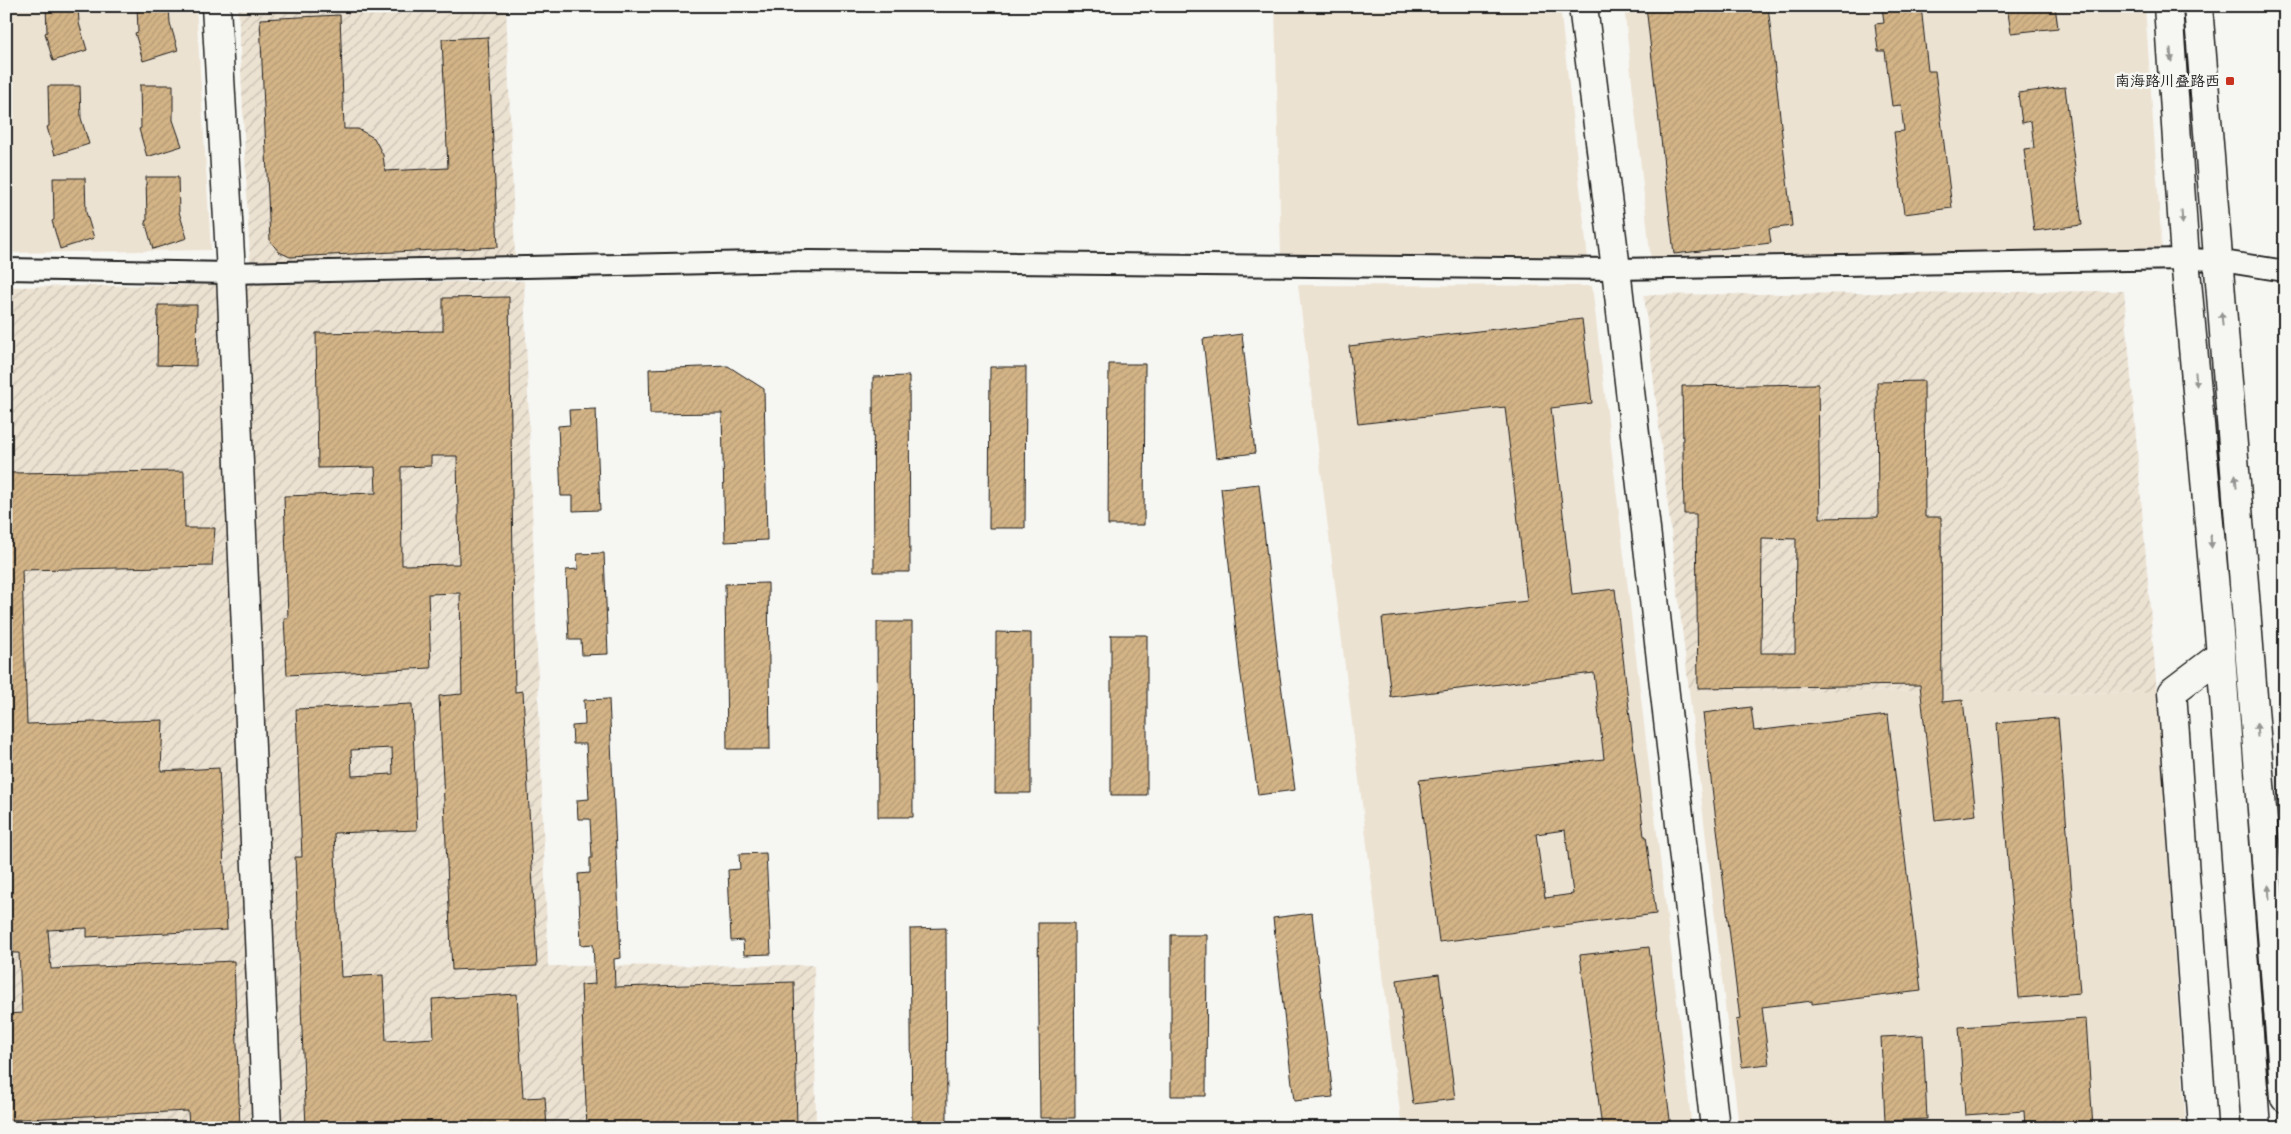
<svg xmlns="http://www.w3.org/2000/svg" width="2291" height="1134" font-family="Kalam,'LXGW WenKai TC',sans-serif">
<defs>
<pattern id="industrial-furrows" width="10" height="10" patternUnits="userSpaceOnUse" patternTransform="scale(1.25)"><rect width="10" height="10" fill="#ece2d2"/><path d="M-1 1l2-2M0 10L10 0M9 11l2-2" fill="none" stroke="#cac1b4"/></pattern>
<pattern id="building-hatch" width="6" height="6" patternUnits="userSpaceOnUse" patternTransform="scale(1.25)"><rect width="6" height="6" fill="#d3b487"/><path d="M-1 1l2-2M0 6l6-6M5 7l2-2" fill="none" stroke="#b59a74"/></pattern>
</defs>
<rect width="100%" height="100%" fill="#f6f6f2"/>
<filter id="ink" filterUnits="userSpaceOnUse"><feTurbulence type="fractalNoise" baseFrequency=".02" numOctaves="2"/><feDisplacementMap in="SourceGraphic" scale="10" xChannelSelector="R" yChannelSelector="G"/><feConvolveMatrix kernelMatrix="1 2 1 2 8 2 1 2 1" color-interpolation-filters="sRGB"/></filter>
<g filter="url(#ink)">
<path fill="#ece2d2" d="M6,6H196L211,250L6,253Z
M1275,6H1560L1588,259L1281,255Z
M1624,6H2145L2162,250L1651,262Z
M1298,285L1592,286L1692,1128H1402Z
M1689,690L2157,693L2186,1128H1739Z"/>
<path fill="url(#industrial-furrows)" d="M238,6H506L515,257L250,262Z
M524,281L548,966L814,965L816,1128H6V287Z
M2124,291L2157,693L1689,690L1644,295Z"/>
<path fill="url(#building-hatch)" stroke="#1c1c1c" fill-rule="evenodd" d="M46,6H78L79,23L87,50L53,61L45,33L47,32Z
M137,6H169L170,23L178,50L143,61L135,33L138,32Z
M1646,6H1768L1792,226L1769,229L1771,243L1674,254Z
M1882,6H1921L1928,71H1935L1952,208L1904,214L1894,132L1904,131L1901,105L1892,106L1885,51H1878L1875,24L1884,23Z
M2007,6H2055L2058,28L2011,33Z
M340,15L344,129H358L374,138L383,155L385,171L448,168L442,39L488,37L498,247L290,257L279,252L270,241L260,19Z
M140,85H173V120L182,146L147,157L139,129L141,128Z
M48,86H80L81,118L89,144L55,155L47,127L49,126Z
M2065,87L2082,225L2034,231L2024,149L2034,148L2031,121L2022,123L2018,93Z
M146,177H178L179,212L187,238L153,249L145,221L147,220Z
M53,178H85L86,212L94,238L60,249L52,221L54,220Z
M509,297L515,692L523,691L537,966L452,970L439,696L462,694L460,593L428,594L431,668L287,675L284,618H288L284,496L376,493L375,467L318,468L316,333L443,331V298ZM431,456H457L459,564L402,565L401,467L431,466Z
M158,305H197L196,366L157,365Z
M1582,319L1592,403L1551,408L1572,594L1615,589L1644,836H1646L1656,914L1439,942L1419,780L1604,759L1594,673L1391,697L1382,618L1527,601L1505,407L1358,424L1349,346ZM1565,830L1573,894L1545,898L1536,834Z
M1242,334L1255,453L1216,458L1203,339Z
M1109,364H1145L1144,525H1108Z
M728,366L764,389L767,540L725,542L722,413L650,414L649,369Z
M990,367H1026L1025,528H989Z
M909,376L910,572H874L873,377Z
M1924,381L1925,517H1941L1942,702L1963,700L1976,815L1935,820L1920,685L1698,688L1696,514H1684L1682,386L1818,384L1820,518L1878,517L1877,382ZM1762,538L1796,539L1795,653H1761Z
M596,409L600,510L573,511V496H561L558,426L570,425L569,410Z
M184,471L185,528H215L212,566L22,570L27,724L163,720L161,771L219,768L227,930L87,937V928L48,930L51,969L234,961L240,1128H189L188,1111L6,1120V1014L22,1013L19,953H13L12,930H6V473Z
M1259,484L1279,669L1295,790L1258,795L1240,669L1221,488Z
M604,553L608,654L582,655L581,640H569L566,570L578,569L577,554Z
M768,583L770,749H727L725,584Z
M877,622H912L913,817H878Z
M996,632L1031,633V793H995Z
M1111,635H1147V795H1111Z
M609,699L621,958L614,959L615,987L794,982L797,1128H587L581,985L595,984L593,944L581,945L578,874L590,873V858H592L590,819H578L577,800L589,799L586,744H573L572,726L585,725L584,700Z
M412,704L417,830L334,833L341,977L383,975L386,1041L434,1038L432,999L517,994L523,1098L545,1097L547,1128H306L295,857H302L296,709ZM392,748L393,774L352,776L351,750Z
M1751,707L1754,731L1888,715L1921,991L1812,1004V1001L1762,1007L1769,1064L1742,1067L1736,1020L1740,1019L1703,713Z
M2058,718L2080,993L2019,998L1997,723Z
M766,853L771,954L744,955L743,940L731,941L728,870L740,869L739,854Z
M1312,913L1333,1097L1294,1101L1273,918Z
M1038,923H1074L1075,1118H1040Z
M946,928L947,1124H912L910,929Z
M1171,935H1207L1206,1096H1171Z
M1649,947L1671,1128H1602L1580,955Z
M1439,974L1455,1099L1413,1104L1397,980Z
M2086,1019L2093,1128H2025L2024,1111L1965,1115L1959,1027Z
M1923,1035L1927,1119L1885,1121L1881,1037Z"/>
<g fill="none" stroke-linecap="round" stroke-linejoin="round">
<defs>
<path id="street" d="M6,269L231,273L810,261L1616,269L2185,259L2216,260L2285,271"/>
<path id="secondary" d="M216,6L231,273L267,1128
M1583,6L1616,269L1715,1128
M2203,1128L2172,692L2221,655"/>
<path id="primary" d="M2168,6L2185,259L2221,655L2256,1128
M2198,6L2285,1098"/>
</defs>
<use href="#street" stroke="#1c1c1c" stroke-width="24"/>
<use href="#secondary" stroke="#1c1c1c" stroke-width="31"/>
<use href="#primary" stroke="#1c1c1c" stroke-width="31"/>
<use href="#street" stroke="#f6f6f2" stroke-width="20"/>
<use href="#secondary" stroke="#f6f6f2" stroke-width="28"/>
<use href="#primary" stroke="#f6f6f2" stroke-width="28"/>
</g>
<defs><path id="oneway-solid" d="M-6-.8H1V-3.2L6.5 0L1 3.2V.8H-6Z" transform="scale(1.25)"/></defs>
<g fill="#949492">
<use href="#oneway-solid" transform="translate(2171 55) rotate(86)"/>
<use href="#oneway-solid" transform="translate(2182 217) rotate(86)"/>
<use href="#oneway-solid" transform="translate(2222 319) rotate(-95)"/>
<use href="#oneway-solid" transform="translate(2196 379) rotate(85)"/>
<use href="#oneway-solid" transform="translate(2236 481) rotate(-95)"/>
<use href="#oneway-solid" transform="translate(2211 541) rotate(85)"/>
<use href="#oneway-solid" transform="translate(2257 730) rotate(-94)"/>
<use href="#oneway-solid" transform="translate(2269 892) rotate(-94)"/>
</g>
</g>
<rect fill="#c8321e" stroke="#f6f6f2" stroke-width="2" x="2225" y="76" width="10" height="10" rx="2.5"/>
<g text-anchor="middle" stroke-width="5" stroke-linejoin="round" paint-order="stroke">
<g font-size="15" fill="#1c1c1c" stroke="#f6f6f2" text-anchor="end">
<text x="2220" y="86">南海路川叠路西</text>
</g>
</g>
<rect width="2291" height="1134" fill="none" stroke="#f6f6f2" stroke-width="25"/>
<rect x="12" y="12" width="2266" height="1109" fill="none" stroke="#1c1c1c" stroke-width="2" filter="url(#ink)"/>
</svg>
